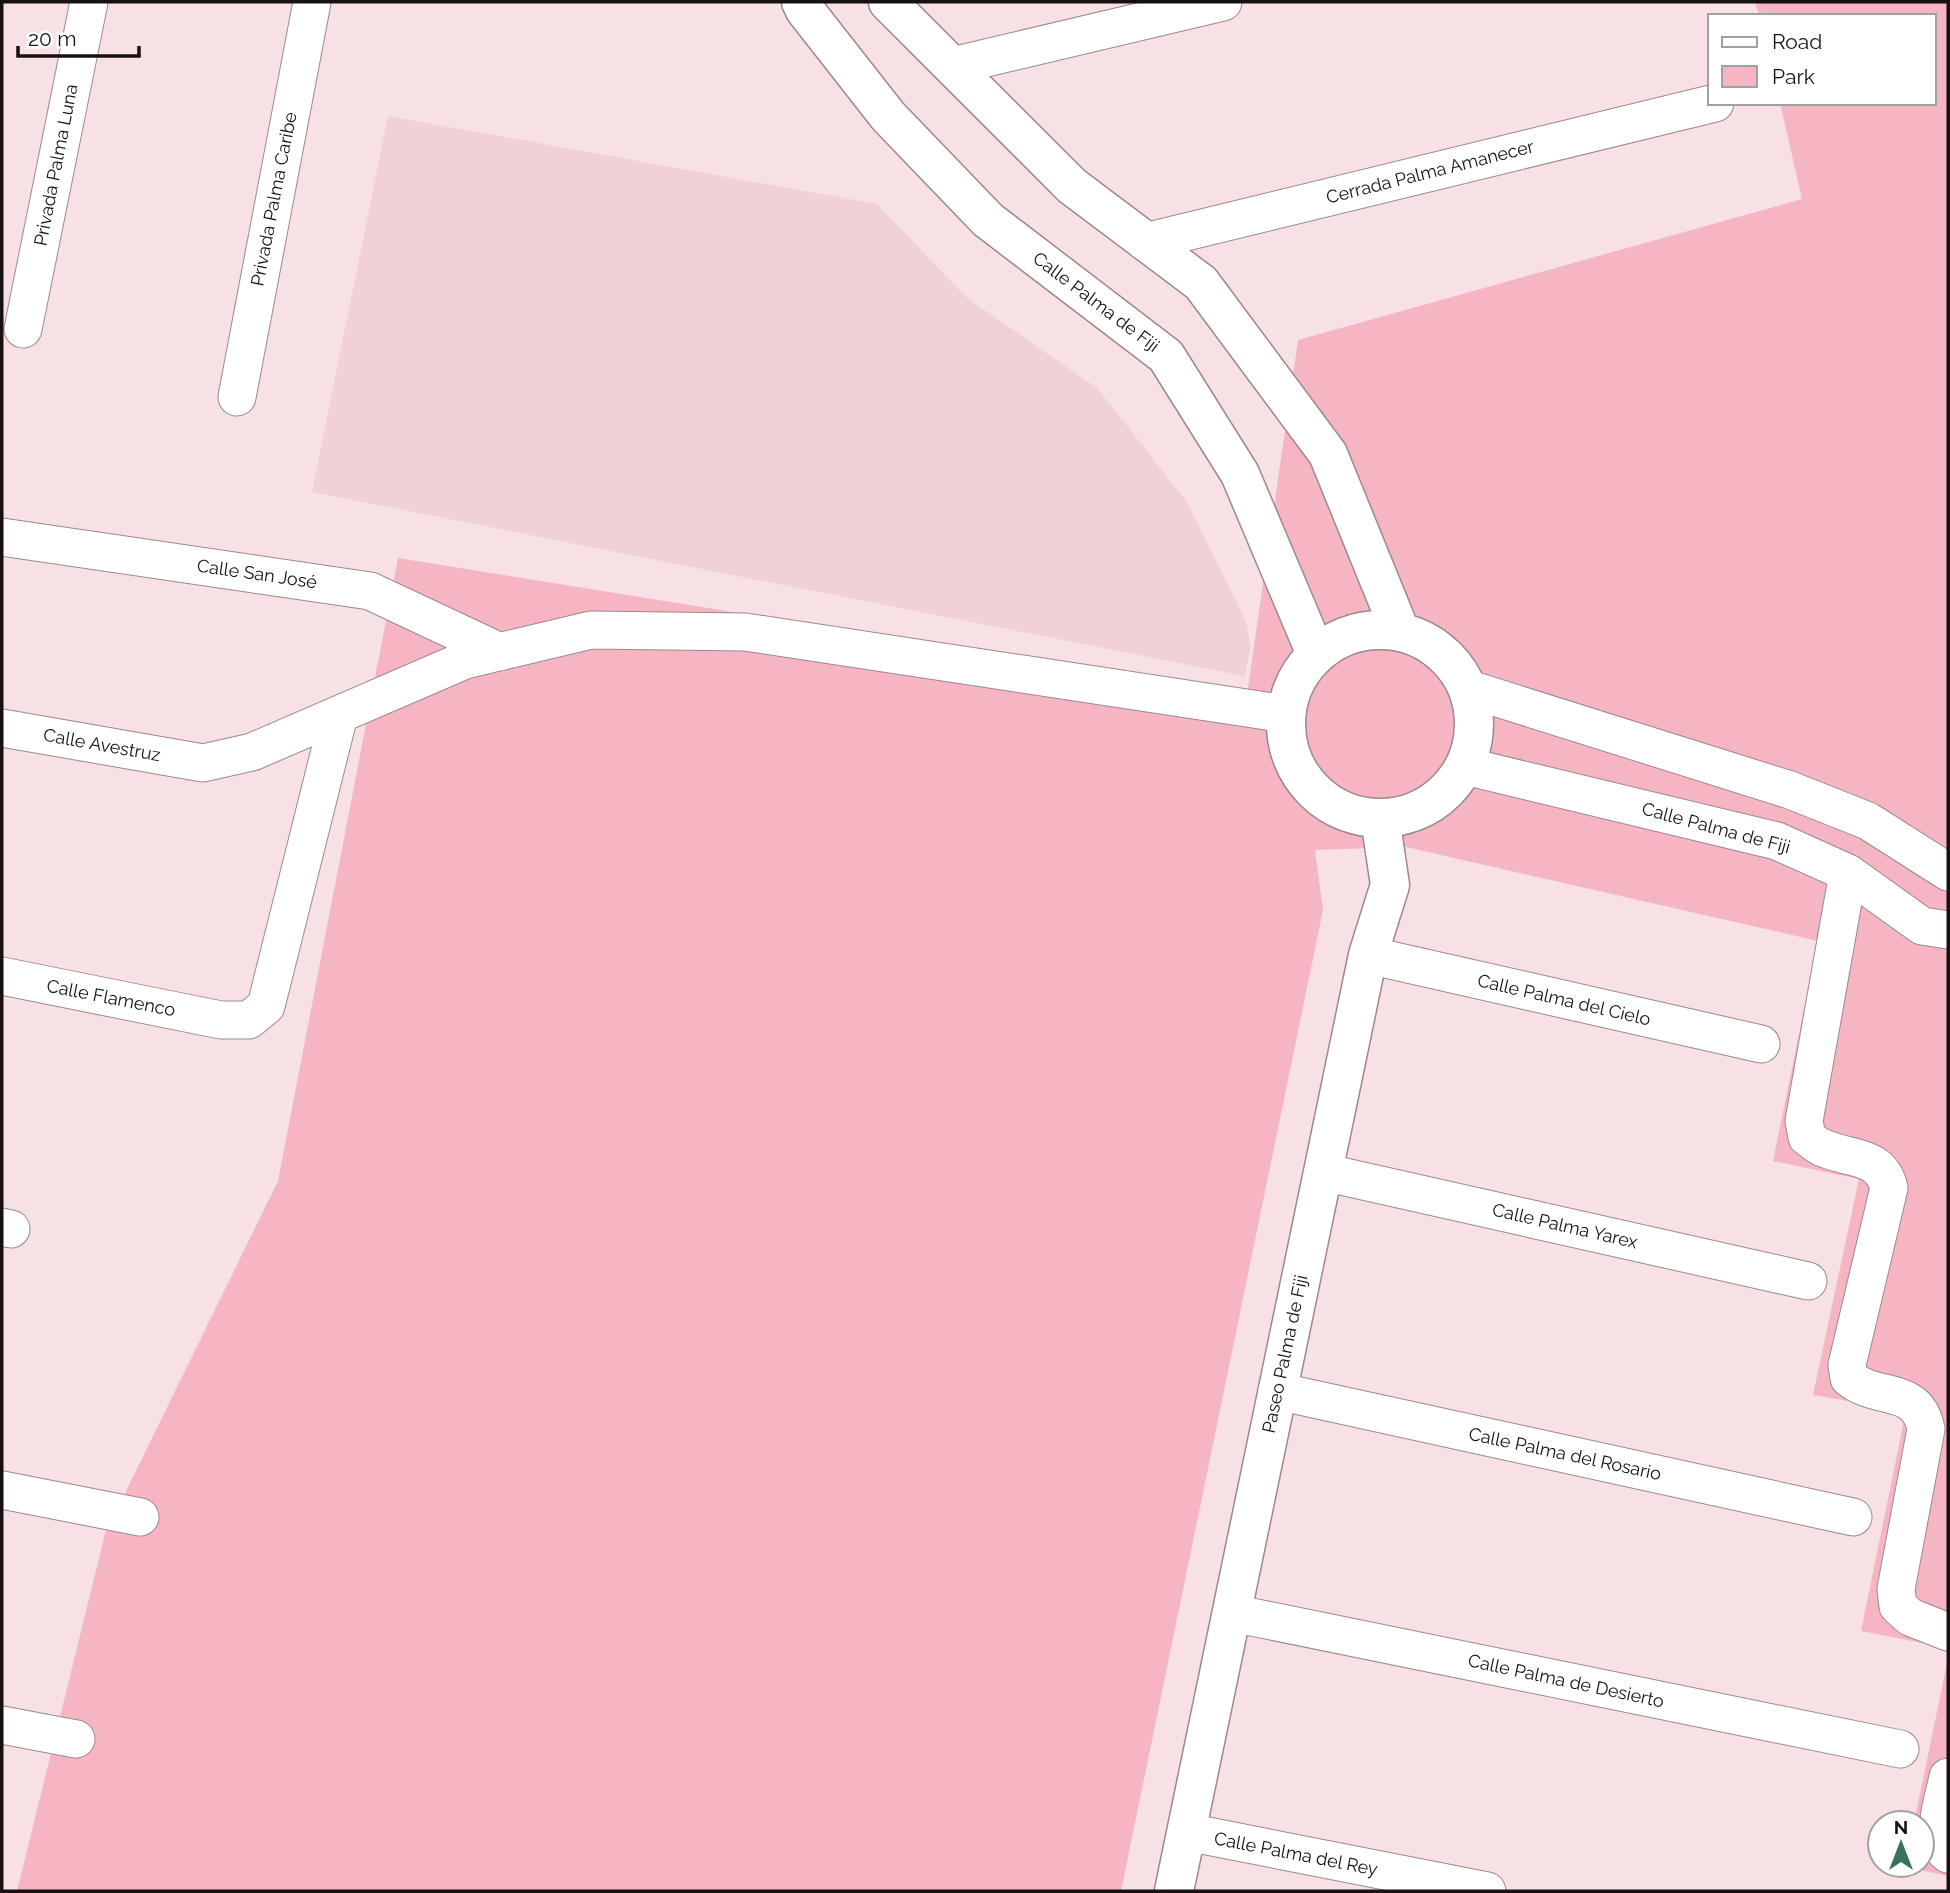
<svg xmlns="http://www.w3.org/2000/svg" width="1950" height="1893" font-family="Raleway,sans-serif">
<rect width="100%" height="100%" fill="#f8e1e5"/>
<path fill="#f0d1d7" d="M388,116L877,204L967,298L1097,388L1187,502L1247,624L1250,648L1245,676L312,492Z"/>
<path fill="#f6b5c2" d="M1755,2H1948V1648L1861,1631L1906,1411L1813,1395L1859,1179L1773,1161L1818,941L1406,847L1315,850L1323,910L1121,1891H17L105,1534L278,1181L398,558L1247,695L1298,340L1802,199L1780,103H1934V16H1759Z
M1948,1658V1876L1905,1867L1922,1865V1823H1914Z"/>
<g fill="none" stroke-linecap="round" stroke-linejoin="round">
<defs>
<path id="minor" d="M952,66L1223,2
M1145,242L1715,103
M23,329L89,2
M237,397L312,2
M2,537L370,591L500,652
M1469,689L1790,790L1868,821L1948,872
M2,728L203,763L252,752L465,660L591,630L745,632L1286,714
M1465,766L1777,841L1848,873L1922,926L1948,930
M1848,873L1804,1121L1807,1137C1811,1140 1816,1145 1821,1147C1848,1160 1881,1153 1889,1188L1847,1365L1849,1378C1878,1402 1917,1384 1926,1429L1896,1589L1898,1606L1910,1617L1948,1632
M1368,955L1761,1044
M2,976L221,1020H249L266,1006L339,715
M1323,1172L1808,1281
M2,1227L11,1229
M1277,1391L1853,1517
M2,1490L140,1517
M1232,1613L1900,1749
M2,1725L76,1739
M1948,1777C1944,1798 1928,1839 1948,1854
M1187,1832L1487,1891"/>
<path id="tertiary" d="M801,2L805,10L888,116L988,220L1166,356L1240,474L1316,654
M888,2L1072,186L1201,283L1328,454L1400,631
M1286 724a94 94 0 1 1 188 0a94 94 0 1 1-188 0Z
M1174,1891L1368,955L1390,885L1380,818"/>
</defs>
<use href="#minor" stroke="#9d888c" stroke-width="39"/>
<use href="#tertiary" stroke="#9d888c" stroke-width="41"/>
<use href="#minor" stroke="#fff" stroke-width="37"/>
<use href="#tertiary" stroke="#fff" stroke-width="38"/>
</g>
<g text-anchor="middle" stroke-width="6" stroke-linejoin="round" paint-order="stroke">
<g font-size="18" fill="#181112" stroke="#fff">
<text transform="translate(56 165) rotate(-79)" y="6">Privada Palma Luna</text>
<text transform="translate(1430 172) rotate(-14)" y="6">Cerrada Palma Amanecer</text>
<text transform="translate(274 199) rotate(-79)" y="6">Privada Palma Caribe</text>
<text transform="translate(1096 302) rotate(37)" y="6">Calle Palma de Fiji</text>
<text transform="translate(257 574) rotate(8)" y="6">Calle San José</text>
<text transform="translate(102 745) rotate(10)" y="6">Calle Avestruz</text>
<text transform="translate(1716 828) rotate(15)" y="6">Calle Palma de Fiji</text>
<text transform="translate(111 998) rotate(11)" y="6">Calle Flamenco</text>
<text transform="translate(1564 1000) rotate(13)" y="6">Calle Palma del Cielo</text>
<text transform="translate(1565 1226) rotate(13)" y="6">Calle Palma Yarex</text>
<text transform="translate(1285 1354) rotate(-78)" y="6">Paseo Palma de Fiji</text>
<text transform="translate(1565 1454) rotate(12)" y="6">Calle Palma del Rosario</text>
<text transform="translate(1566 1681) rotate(12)" y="6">Calle Palma de Desierto</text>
<text transform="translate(1296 1854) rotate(11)" y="6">Calle Palma del Rey</text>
</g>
</g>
<rect width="1950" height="1893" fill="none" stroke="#181112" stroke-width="7"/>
<rect x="1708" y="14" width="228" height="91" fill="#ffffff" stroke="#a3a0a0" stroke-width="2"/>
<rect x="1722" y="37" width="35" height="10" fill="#ffffff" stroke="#a3a0a0" stroke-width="2"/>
<text x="1772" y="49" font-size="21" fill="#181112">Road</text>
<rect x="1722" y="66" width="35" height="21" fill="#f6b5c2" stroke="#a3a0a0" stroke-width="2"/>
<text x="1772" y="84" font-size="21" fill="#181112">Park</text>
<g transform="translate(1901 1844)"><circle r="33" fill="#ffffff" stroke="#a3a0a0" stroke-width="2"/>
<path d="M0-5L12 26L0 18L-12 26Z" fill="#36735f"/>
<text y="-10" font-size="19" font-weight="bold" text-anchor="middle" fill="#181112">N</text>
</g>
<path d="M18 46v10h121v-10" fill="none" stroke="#181112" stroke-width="3.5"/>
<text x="28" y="46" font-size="21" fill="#181112" stroke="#ffffff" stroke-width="5" paint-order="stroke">20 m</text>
</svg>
